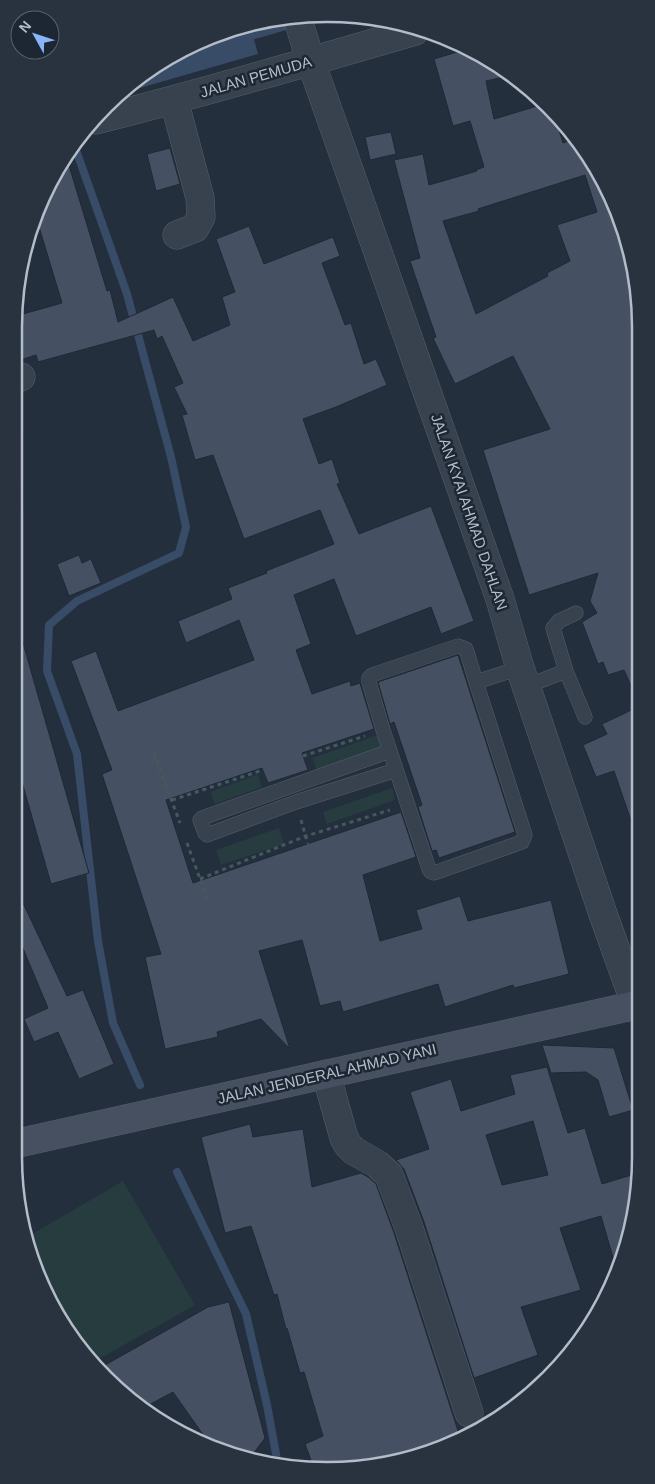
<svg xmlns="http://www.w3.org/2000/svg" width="655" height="1484" font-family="Arial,sans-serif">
<rect width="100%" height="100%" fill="#242f3e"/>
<path fill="#263c3f" d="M378,735L382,748L317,771L312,758Z
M258,774L262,787L215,804L210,792Z
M392,788L395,800L327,824L323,812Z
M279,828L284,844L221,865L216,850Z
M123,1181L195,1305L92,1363L30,1258L27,1237Z"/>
<path fill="#394c67" d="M251,29L258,54L126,92L207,38Z"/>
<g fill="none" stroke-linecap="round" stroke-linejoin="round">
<path stroke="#394c67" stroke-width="8" d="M244,38L328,14
M76,150L127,294L171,457L186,527L179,553L77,601L49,625L47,671L77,754L98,941L113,1023L140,1085
M177,1172L246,1314L267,1405L278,1465"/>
</g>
<path fill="#455162" stroke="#1f2835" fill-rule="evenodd" d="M467,49L513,75L486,81L494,119L544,104L554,114L563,143L577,138L617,207L639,286L640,706L624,670L608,675L603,662L598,664L582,622L597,613L590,601L598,573L529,595L483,450L550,429L513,356L455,384L433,338L436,337L410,261L420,258L394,160L423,154L429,185L477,171L476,170L484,167L470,121L453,126L434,59ZM585,175L597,212L557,225L570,261L547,273L548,276L476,314L443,221L479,211L478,209Z
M391,132L396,154L370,160L365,137Z
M170,148L180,184L156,191L147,154Z
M68,162L107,291L110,290L118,322L173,297L193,341L230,325L222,297L235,292L216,239L249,226L264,264L333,237L340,256L322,263L345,325L351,323L364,364L376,359L387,385L336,407L303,419L319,464L332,459L340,483L337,484L359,534L431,506L474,621L441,634L431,607L356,636L334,579L294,595L311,644L296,650L312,694L350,681L351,686L360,683L374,729L302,753L308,770L268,783L262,768L166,800L193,883L401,812L416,857L363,875L380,941L422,929L416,910L460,896L468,921L551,900L569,974L514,988L513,985L445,1007L438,984L343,1012L340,1001L320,1006L302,940L259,951L290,1049L261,1019L217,1032L218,1037L165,1049L145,957L161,954L102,774L112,770L71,661L96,651L118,711L254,660L239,620L186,643L178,621L232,599L228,588L267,573L266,571L334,544L320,510L244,539L213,455L195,460L182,415L187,414L174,387L183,383L162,336L157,339L154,330L38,362L36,355L14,362V327L16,316L62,303L36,217L38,208Z
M79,555L82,563L91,559L101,583L69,596L57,564Z
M19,629L89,873L51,884L14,754V630Z
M458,655L515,832L439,858L436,850L432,851L418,807L422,805L394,722L390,724L378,682Z
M640,706V838H637L614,771L596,777L583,745L607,734L602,724Z
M14,884L67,996L83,990L114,1064L79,1079L58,1032L34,1042L24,1019L48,1008L14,927Z
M542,1045L614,1048L633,1110L609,1117L598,1080L586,1072L551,1073Z
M547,1067L568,1133L585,1128L602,1184L638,1173L618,1275L601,1216L560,1228L581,1290L521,1307L538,1355L474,1378L424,1222L404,1169L396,1160L429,1149L410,1092L451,1079L461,1111L515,1094L510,1075ZM533,1121L548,1175L502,1185L486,1135Z
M250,1124L253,1137L303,1129L312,1187L361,1173L368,1177L376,1184L394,1233L460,1437L369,1468L313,1466L305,1444L323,1436L304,1372L300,1373L287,1328L286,1329L277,1294L274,1295L251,1226L225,1233L201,1137Z
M229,1302L265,1438L250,1458L209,1443L173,1392L145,1407L98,1369L208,1307Z"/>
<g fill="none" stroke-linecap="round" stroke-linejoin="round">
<defs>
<path id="service" d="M566,671L585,717
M476,682L525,835L522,842L434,873L431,872L429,869L383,730L369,682V678L372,675L458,646L466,649L476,682L520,668
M527,686L566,671L553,628L559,621L576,613
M390,751L202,818L200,820L205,833L207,835L296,802L396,770"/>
<path id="minor" d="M174,100L200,198L201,217L195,228L177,235
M14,379L21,377
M326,1074L344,1138L348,1145L354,1151L377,1164L389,1175L409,1228L469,1413"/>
<path id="tertiary" d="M298,20L311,62L500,599L520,668L603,914L636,1006
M96,120C203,93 309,62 415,31"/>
<path id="secondary" d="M14,1144L641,1004"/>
</defs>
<use href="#service" stroke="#565f6c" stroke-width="15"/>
<use href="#minor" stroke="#565f6c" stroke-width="29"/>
<use href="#tertiary" stroke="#565f6c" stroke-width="29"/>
<use href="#secondary" stroke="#565f6c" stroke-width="29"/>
<path stroke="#44595c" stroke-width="3" stroke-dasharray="4 4" stroke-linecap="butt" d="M154,753L180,823
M303,756L365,736
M172,800L263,770
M301,820L308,844
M187,843L209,904
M200,879L306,836L390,810"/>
<use href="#service" stroke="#38414e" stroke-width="14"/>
<use href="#minor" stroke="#38414e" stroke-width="28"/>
<use href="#tertiary" stroke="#38414e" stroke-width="28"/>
<use href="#secondary" stroke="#465061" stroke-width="28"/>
</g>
<g text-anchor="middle" stroke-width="5" stroke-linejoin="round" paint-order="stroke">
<g font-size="15" fill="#b4bcc9" stroke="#1d2633">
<text transform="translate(256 77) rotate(-16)" y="5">JALAN PEMUDA</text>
<text transform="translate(469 512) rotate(71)" y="5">JALAN KYAI AHMAD DAHLAN</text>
<text transform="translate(327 1074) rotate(-13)" y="5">JALAN JENDERAL AHMAD YANI</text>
</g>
</g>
<path d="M0 0H655V1484H0ZM327 22H327A305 305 0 0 1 632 327V1157A305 305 0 0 1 327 1462H327A305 305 0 0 1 22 1157V327A305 305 0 0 1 327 22Z" fill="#29323f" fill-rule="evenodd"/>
<path fill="none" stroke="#b4bcc9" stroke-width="2.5" d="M327 22H327A305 305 0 0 1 632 327V1157A305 305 0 0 1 327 1462H327A305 305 0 0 1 22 1157V327A305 305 0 0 1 327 22Z"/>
<g transform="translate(35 35) rotate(310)"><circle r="24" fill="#1d2633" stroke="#59626f"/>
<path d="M0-4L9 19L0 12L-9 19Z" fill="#8ab4f8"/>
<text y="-8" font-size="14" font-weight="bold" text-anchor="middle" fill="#b4bcc9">N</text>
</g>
</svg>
